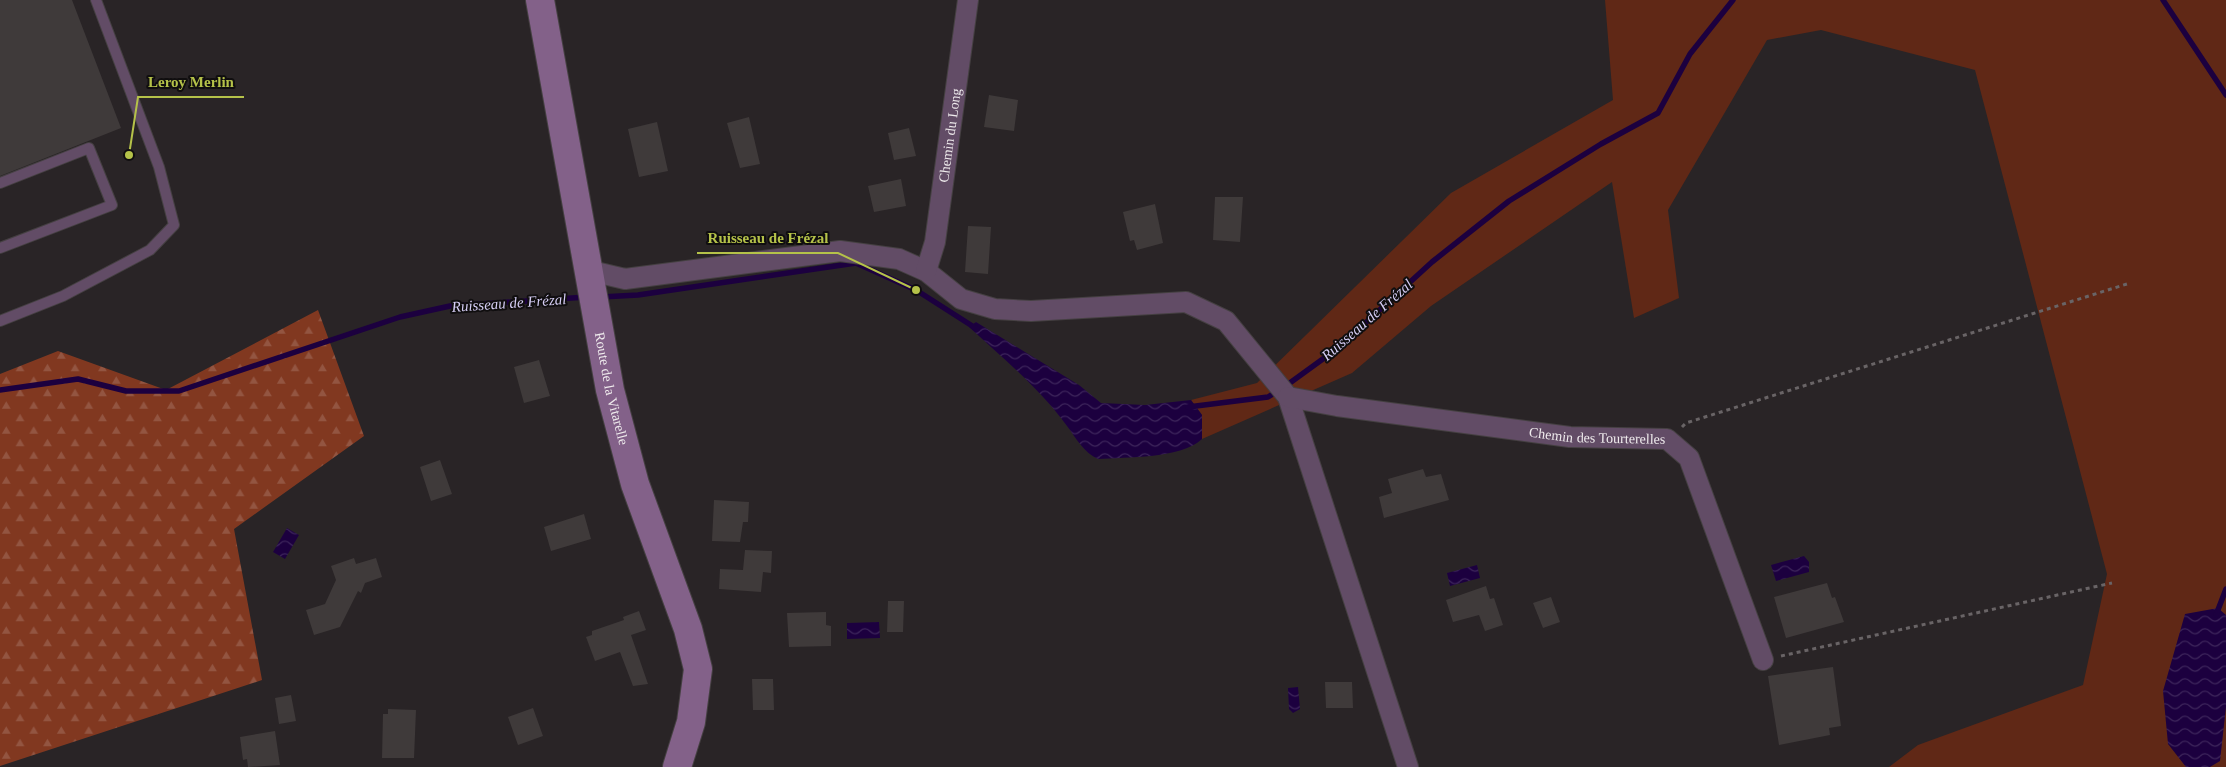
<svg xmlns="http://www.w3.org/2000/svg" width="2226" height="767" font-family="Georgia,serif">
<defs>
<pattern id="forest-firs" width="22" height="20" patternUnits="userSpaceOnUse" patternTransform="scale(1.25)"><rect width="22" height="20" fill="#813820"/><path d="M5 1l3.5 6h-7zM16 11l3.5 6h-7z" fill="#935541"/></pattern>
<pattern id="water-waves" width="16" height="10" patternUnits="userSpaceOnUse" patternTransform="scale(1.25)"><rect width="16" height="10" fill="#1c003f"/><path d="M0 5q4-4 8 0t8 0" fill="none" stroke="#3d255b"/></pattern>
</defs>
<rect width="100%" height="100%" fill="#292426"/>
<path fill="#602816" d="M1605,0H2226V767H1889L1918,745L2083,685L2107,574L1975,70L1821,30L1767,40L1668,210L1679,298L1634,318L1612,182L1431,306L1352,373L1202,439V415L1191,400L1257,383L1451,193L1613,100Z"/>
<path fill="url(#forest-firs)" d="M318,310L364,436L234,529L262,680L0,766V374L58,351L166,390Z"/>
<path fill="url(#water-waves)" d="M976,322L1079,385L1101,403L1145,405L1191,400L1202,415V439C1181,459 1127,457 1098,459C1084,453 1076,438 1067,426C1039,388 1004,359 969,327Z
M287,528L299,535L285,559L273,552Z
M1804,556L1809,562V572L1776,581L1771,565Z
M1477,565L1480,578L1450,586L1447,573Z
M2218,608L2226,615V707L2220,761L2210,767H2186L2168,744L2163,691L2185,614Z
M879,622L880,638L847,639V623Z
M1298,687L1300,709L1293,713L1289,709L1288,688Z"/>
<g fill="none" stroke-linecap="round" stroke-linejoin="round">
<path stroke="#1c003f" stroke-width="5.5" d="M2163,0L2226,95
M601,297L638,295L856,263L916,290L977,329
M0,390L78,379L126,391H179L400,317L450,306L587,297
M1188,407L1268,397L1287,385L1338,348L1432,262L1509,201L1601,144L1658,113L1690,54L1733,0
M2216,615L2226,589"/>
</g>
<path fill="#3f3a3a" d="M0,0H72L121,128L0,176Z
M989,95L1018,100L1014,131L984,127Z
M749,117L760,164L740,168L727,123Z
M657,122L668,171L639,177L628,129Z
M909,128L916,156L894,160L888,133Z
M901,179L906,206L874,212L868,186Z
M1215,197H1243L1240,242L1213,240Z
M1155,204L1163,243L1137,250L1134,240L1130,241L1123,212Z
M968,226L991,227L988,274L965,272Z
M539,360L550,396L524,403L514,367Z
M440,460L452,494L431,501L420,467Z
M1423,469L1426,477L1441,474L1449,500L1384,518L1379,497L1392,493L1388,479Z
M714,500L749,502L748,522H743L740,542L712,541Z
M584,514L591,539L551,551L544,527Z
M745,550L772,551L771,573L763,572L761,592L719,589L720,569L743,570Z
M354,558L356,564L376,558L382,577L365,583L361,593L358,591L340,627L314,635L306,610L325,604L336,580L331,566Z
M1827,583L1832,598L1835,597L1844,622L1786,638L1774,597Z
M1486,586L1490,599L1494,598L1503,625L1485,631L1479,615L1453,622L1446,600Z
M1551,597L1560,622L1543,628L1533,603Z
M888,601H904L903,632H887Z
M639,611L646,630L631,635L648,684L633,686L620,652L595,661L586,637L592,635V631L624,620L623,617Z
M826,612V625L831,626V646L789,647L787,613Z
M1833,667L1841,726L1829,728L1830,735L1779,745L1768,676Z
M752,679H773L774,710H753Z
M1325,682H1352L1353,708H1326Z
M291,695L296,721L279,724L275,698Z
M533,708L543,736L518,745L508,717Z
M388,709L416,710L414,758H382L383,714H388Z
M275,731L280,765L248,767L247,759L243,760L240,737Z"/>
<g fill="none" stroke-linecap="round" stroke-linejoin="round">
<defs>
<path id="lane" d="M0,183L89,148L112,205L0,248
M0,321L63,296L150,250L174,225L159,167L96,0"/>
<g id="street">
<path d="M587,270L625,279L840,251L899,259L926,271L961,299L995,309L1031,311L1186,302L1226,321L1288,397L1408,767"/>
<path id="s1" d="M926,271L935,242L968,0"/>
<path id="s2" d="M1288,397L1337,406L1570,437L1667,439L1689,458L1763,660"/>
</g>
<g id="secondary">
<path id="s3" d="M540,0L610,390L635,484L688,629L698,669L691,722L677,767"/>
</g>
</defs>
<use href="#lane" stroke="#454042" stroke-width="12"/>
<use href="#street" stroke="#454042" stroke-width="22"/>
<use href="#secondary" stroke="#454042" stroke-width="30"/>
<path stroke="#696466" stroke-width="3" stroke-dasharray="4 4" stroke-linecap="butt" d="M1682,427L1686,423L2130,283
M1781,656L2112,583"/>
<use href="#lane" stroke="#624c66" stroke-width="10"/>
<use href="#street" stroke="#624c66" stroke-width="20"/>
<use href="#secondary" stroke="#836189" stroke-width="28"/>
</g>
<g text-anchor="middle" stroke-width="4" stroke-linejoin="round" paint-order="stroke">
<g font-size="14" fill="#efebed" stroke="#100e0f">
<text dy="5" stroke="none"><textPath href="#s1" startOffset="138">Chemin du Long</textPath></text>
<text dy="5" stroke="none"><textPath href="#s3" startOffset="395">Route de la Vitarelle</textPath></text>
<text dy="5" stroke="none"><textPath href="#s2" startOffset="312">Chemin des Tourterelles</textPath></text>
</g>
<g font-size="15" font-style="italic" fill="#d6cef5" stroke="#100e0f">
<text transform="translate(509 303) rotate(-4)" y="5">Ruisseau de Frézal</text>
<text transform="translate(1367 320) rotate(-41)" y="5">Ruisseau de Frézal</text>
</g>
</g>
<path fill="none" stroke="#b5c249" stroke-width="2" d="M129 155L138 97H244M916 290L838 253H697"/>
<g fill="#b5c249" stroke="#100e0f" stroke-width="2">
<circle cx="129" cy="155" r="5"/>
<circle cx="916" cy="290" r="5"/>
</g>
<g font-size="15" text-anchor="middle" font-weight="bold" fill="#b5c249" stroke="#100e0f" stroke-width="4" stroke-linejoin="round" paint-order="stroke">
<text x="191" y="87">Leroy Merlin</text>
<text x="768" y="243">Ruisseau de Frézal</text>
</g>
</svg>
